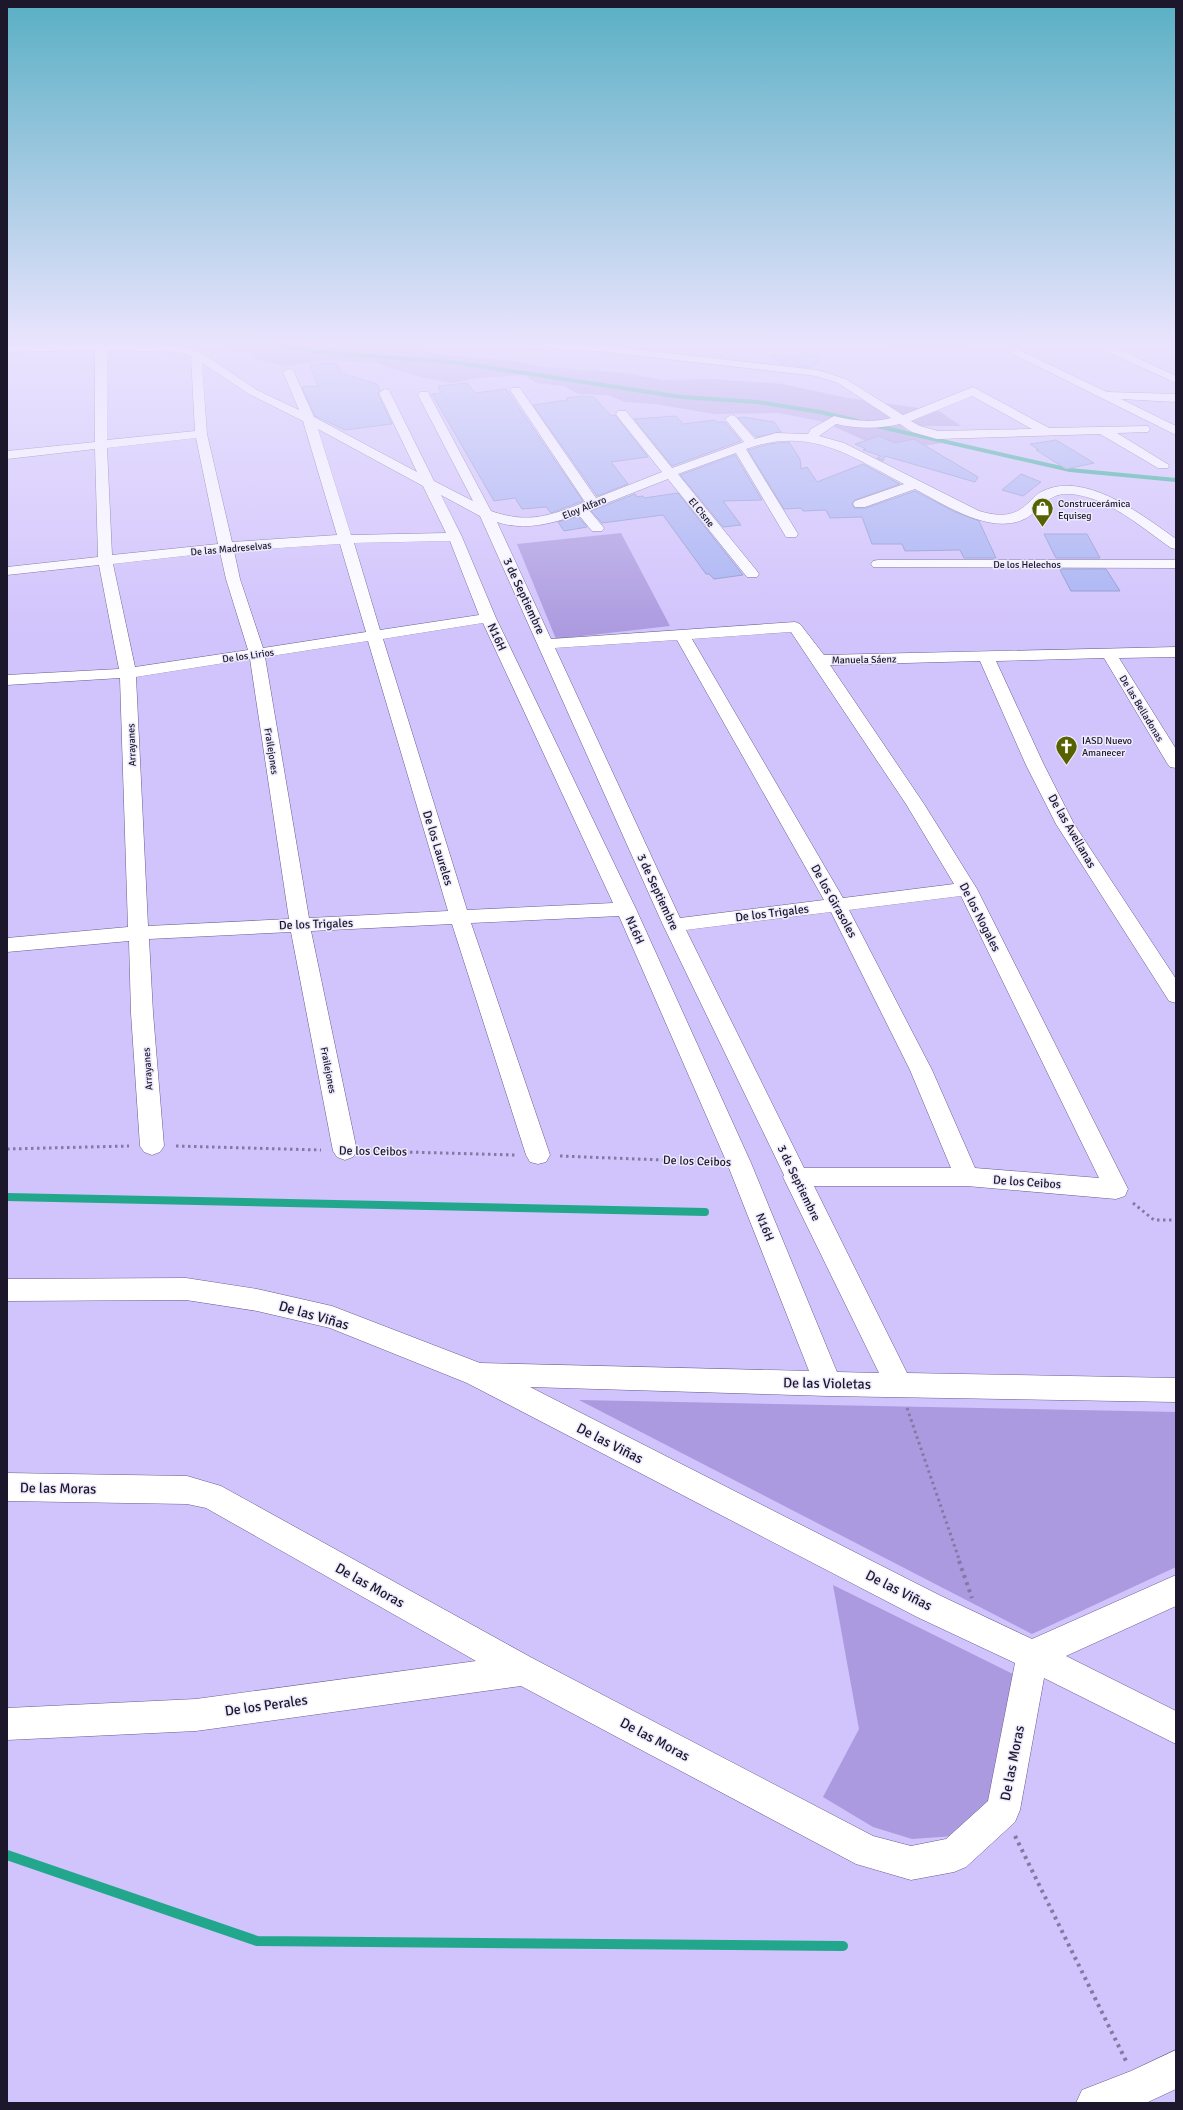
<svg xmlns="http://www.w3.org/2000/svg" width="1183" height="2110" font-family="Signika,sans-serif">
<rect width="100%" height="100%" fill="#d1c3fc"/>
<path fill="#ab9adf" d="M219,340H367L399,342L443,355L515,361L542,367L626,373L663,380L711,379L782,384L848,398L939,411L961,426H902L912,436L942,443L888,451L824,422L779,413L714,414L655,404L625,402L607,395L578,394L564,386L536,383L524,375L479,378L452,383L424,378L372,362L324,360L285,366L256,359L247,350L230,351Z
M680,340H794C754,346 719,345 680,340Z
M803,340H972L959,347L940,345L893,346L874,342Z
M621,533L670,626L556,639L517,544Z
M579,1400L1176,1412V1567L1032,1634Z
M833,1585L1017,1676L989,1804L954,1836L912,1839L873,1827L823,1797L859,1729Z"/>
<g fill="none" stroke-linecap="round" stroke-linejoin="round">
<path stroke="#22a78d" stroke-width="4" d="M259,340L316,352L452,362L681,397L758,402L820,412L858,421
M872,425L1070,470L1176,480"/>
<path stroke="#22a78d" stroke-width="8" d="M7,1197L705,1212"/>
<path stroke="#22a78d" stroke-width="10" d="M7,1855L257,1941L843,1946"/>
</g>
<path fill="#a6b2f2" stroke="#8b95ca" d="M801,354L821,357L812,368L781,364L771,355L797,359Z
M336,363L341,373L377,384L380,391L378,394L392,424L345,430L315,416L302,387L318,386L310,365Z
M467,383L475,393L506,389L583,501L551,513L546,507L522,509L515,498L494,501L432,394L441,393L438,386Z
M583,396L594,397L611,416L615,415L648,457L611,462L628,484L597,496L533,405L568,400L566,398Z
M676,416L683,424L715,420L716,422H725L741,441L672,466L634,419Z
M743,417L774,422L781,432L756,437L738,418Z
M879,436L895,443L914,439L978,477L975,482L885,456L883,461L877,458L881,456L863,450L866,449L855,444Z
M1056,440L1094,463L1066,469L1036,450H1039L1030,444Z
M789,442L800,459L801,469L807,467L817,482L863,464L900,484L855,500L852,503L854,508H866L915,491L955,512L979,521L996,558H964L960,550L905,551L902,544H872L862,517L830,518L826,510L803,511L801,508L784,509L748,450L769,444Z
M735,455L762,500L723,501L741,525L723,527L680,475Z
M1021,474L1041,482L1023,496L1002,490Z
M678,493L743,575L714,579L709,574H706L663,515L602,523L591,511L635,494L637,497L643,496L644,498Z
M578,516L587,527L564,531L558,522Z
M1044,534H1087L1100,558H1056Z
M1061,569H1106L1120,591H1071L1060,570Z"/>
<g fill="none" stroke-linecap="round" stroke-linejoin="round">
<defs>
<path id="minor" d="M473,340L597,345L817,370L846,379L903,415L973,387L1049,428L1148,426L1150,429L1148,432L1117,433L1169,465L1168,468H1158L1100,434L937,439L912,432L900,424C878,429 858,429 836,424L819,436L844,443L979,511C997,516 1013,518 1027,504C1032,500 1035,495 1041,492C1084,469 1142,515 1176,539V549L1171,548C1142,528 1107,496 1069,494C1050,493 1044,505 1031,515C997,540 945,505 915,489L865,507H855L853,504L855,501L904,484C849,455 810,426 746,449L798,534L796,537H786L736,453L678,474L757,571L759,574L757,577H747L668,479L589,510L604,528L602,531H592L578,514C553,524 523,531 497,522L551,639L795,622L800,624L824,655L1176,647V657L1119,658L1176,749V768L1170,767L1167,763L1104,658L996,661L1044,765L1074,824L1176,979V1003L1169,1001L1056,824L1026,765L980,661L830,665L924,804L977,889L1128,1189L1125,1196L1116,1199L967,1186H814L907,1373L1176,1378V1402L828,1396L530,1387L939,1595L1032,1639L1176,1575V1606L1066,1656L1176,1711V1744L1044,1678L1020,1810L1015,1822L966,1867L954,1872L911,1880L856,1864L521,1686L196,1731L7,1740V1708L196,1699L476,1661L206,1508L187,1504L7,1501V1473L187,1476L221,1486L534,1659L873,1836L911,1846L946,1839L988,1801L1015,1663L917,1617L467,1383L330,1328L257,1311L186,1300L7,1301V1279L186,1278L257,1289L332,1306L480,1363L809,1371L727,1163L619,916L471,923L550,1155L546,1162L538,1164L530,1162L526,1155L452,924L311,931L357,1151L353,1157L345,1160L337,1157L333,1151L291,932L149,939L153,1013L164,1146L160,1152L152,1155L144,1152L140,1146L131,1013L129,941L7,952V938L128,927L120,678L7,685V675L119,669L99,565L7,575V567L98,557L95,449L7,459V451L95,442V350L7,352V346L101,344L177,346L200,352L257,390L299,410L283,372L289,369L293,370L314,417L417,472L379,393L385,389L389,390L434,481L473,501L418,395L420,392H428L491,511C528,524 550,516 585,502L510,390L512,388H520L596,498L662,472L618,417L616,414L618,411H626L672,468L744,442L725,419L731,415L735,416L755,439L776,433L808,434L811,429L834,416C853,421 872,423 891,418L838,383L816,376L597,351L528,348L478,343ZM107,350L177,352L191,356L195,431L107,440ZM202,363L249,394L303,421L337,535L232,542L207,434ZM972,396L1032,429L938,431L920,426L911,421ZM318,429L423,486L446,533L351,535ZM196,438L218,544L112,555L107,448ZM441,495L480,516L663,925L784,1175L783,1177L879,1373L837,1372L751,1163L636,909L496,618L462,537ZM450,541L479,615L380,630L354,543ZM340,544L366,632L263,648L240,579L234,551ZM220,552L226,579L248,650L135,667L113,564ZM483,623L613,903L467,910L383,639ZM791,632L906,804L954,884L843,898L692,639ZM677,640L824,900L680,918L555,648ZM368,641L448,911L309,918L265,657ZM250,659L289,919L148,926L136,677ZM961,896L1099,1178L975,1168L932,1070L849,910ZM831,912L910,1070L951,1168H804L686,930Z
M1085,340H1098L1104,342L1176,340V345L1116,348L1176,376V383L1086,342Z
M1017,349L1107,392L1176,394V402L1121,399L1176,426V435L1013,354L1011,352Z
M878,560H1176V568L873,567L871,564L873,561Z
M1176,2050V2089L1146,2103H1076L1082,2090L1131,2071Z"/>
</defs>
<use href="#minor" stroke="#695c8e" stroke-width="1"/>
<path stroke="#8379a2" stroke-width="3" stroke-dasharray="2.5 3.5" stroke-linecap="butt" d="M176,1146L321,1150
M7,1149L129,1146
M368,1151L515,1155
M560,1156L714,1162
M1133,1203L1154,1220H1176
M907,1408L960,1562"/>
<path stroke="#8379a2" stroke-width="4" stroke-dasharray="3 4.5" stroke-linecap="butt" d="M959,1561L972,1598
M1015,1836L1126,2061"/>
<use href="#minor" fill="#fff" fill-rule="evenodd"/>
</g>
<linearGradient id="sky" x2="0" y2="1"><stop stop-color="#59afc4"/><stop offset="0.54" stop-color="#eae4fe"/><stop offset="1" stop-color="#eae4fe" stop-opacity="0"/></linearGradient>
<rect width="1183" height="635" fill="url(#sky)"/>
<defs>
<symbol id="shop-pin" viewBox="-11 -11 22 30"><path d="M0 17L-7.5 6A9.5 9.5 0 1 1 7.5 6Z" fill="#586100" stroke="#eeebfc"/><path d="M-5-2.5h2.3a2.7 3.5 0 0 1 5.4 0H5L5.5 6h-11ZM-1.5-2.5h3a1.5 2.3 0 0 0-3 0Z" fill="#fff"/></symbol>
<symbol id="church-pin" viewBox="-11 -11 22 30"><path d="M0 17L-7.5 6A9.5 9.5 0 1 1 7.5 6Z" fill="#586100" stroke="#eeebfc"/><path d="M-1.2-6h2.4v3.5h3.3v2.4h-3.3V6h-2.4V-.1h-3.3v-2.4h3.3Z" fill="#fff"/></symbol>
</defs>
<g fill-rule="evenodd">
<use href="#shop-pin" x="1030" y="496" width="25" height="34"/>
<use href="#church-pin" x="1054" y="734" width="25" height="34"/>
</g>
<g text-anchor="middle" stroke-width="3" stroke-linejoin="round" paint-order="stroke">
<g font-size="10" fill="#1d172c" stroke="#eeebfc" text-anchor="start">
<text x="1058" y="507">Construcerámica<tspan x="1058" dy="12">Equiseg</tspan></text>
<text x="1082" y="744">IASD Nuevo<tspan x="1082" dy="12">Amanecer</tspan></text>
</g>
<g font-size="10" fill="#1d172c" stroke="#eeebfc">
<text transform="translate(584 507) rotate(-22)" y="4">Eloy Alfaro</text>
<text transform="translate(702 512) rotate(51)" y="4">El Cisne</text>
<text transform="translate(231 548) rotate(-5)" y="4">De las Madreselvas</text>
<text x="1027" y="568">De los Helechos</text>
<text transform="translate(248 655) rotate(-8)" y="4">De los Lirios</text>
<text transform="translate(864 659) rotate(-1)" y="4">Manuela Sáenz</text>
<text transform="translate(1142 708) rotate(59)" y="4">De las Belladonas</text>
<text transform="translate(131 745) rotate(-92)" y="4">Arrayanes</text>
<text transform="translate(272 751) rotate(81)" y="4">Frailejones</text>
<text transform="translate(147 1069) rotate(-94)" y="4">Arrayanes</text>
<text transform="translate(329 1070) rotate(79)" y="4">Frailejones</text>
</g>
<g font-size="12" fill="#1d172c" stroke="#eeebfc">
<text transform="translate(524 596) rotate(65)" y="4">3 de Septiembre</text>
<text transform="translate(497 637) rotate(65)" y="4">N16H</text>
<text transform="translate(1072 831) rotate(60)" y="4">De las Avellanas</text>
<text transform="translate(438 848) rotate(73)" y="4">De los Laureles</text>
<text transform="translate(658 892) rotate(65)" y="4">3 de Septiembre</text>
<text transform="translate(834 901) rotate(61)" y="4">De los Girasoles</text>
<text transform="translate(772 913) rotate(-7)" y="4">De los Trigales</text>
<text transform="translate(980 917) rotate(63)" y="4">De los Nogales</text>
<text transform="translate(316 924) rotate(-2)" y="4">De los Trigales</text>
<text transform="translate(635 930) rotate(66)" y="4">N16H</text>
<text transform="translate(373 1151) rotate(1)" y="4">De los Ceibos</text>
<text transform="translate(697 1161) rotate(2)" y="4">De los Ceibos</text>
<text transform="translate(1027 1182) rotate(4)" y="4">De los Ceibos</text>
<text transform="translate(799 1183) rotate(64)" y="4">3 de Septiembre</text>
<text transform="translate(765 1227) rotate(68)" y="4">N16H</text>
</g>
<g font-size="14" fill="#1d172c" stroke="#eeebfc">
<text transform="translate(314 1315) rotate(16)" y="5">De las Viñas</text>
<text transform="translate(827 1383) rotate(1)" y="5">De las Violetas</text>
<text transform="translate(610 1443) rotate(27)" y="5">De las Viñas</text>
<text transform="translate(58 1488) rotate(1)" y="5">De las Moras</text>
<text transform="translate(370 1585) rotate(29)" y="5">De las Moras</text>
<text transform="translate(899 1590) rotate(27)" y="5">De las Viñas</text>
<text transform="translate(266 1705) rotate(-8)" y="5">De los Perales</text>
<text transform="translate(655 1739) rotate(28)" y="5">De las Moras</text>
<text transform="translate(1012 1763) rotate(-79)" y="5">De las Moras</text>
</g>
</g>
<rect width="1183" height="2110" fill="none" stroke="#1d172c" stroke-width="16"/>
</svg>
